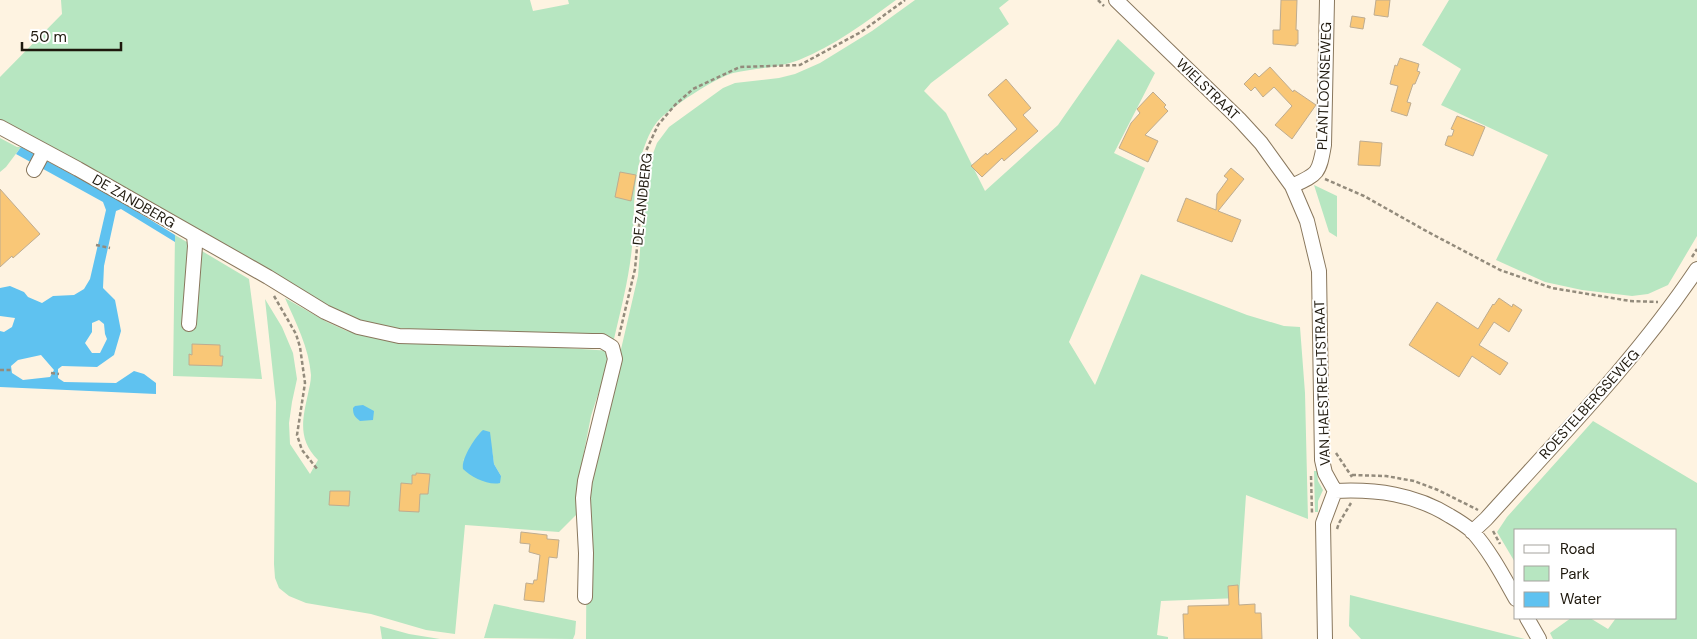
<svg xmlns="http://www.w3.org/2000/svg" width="1697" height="639" font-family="'DM Sans',sans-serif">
<rect width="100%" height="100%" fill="#fef3e1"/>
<path fill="#b7e6c1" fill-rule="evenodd" d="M61,0H530L533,11L569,4L568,0H896C866,22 834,46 799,60C778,68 755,68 733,73C715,78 669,108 657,122C648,133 643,150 639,164C632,191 635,219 632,247C629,278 621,309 614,339L602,340L374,327L350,321L0,127V77L62,14Z
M915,0H1009L999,8L1009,24L931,83L924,91L946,113L985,191L1058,125L1118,39L1155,73L1114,153L1145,168L1069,342L1095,385L1141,274L1247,315L1284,326L1300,327L1305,393L1308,519L1246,495L1239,598L1161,601L1157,635L1168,637V639H586L587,496L638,276L645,188L651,159L657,143L669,127L723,88L735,83L779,78L795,74L820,63L872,31Z
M1449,0H1697V236L1668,285L1648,294L1632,296L1582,290L1545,282L1496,260L1548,155L1441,105L1461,69L1422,45Z
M0,138L17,147H21L6,167L0,172Z
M1314,185L1337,196V237L1329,232Z
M175,235L249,279L262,379L173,376Z
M285,298L327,322L347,331L369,335L612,351L591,416L578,483L576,515L559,532L465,525L455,634L426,630L371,614L306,603L289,596L279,588L275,578L274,564L276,402L265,299L282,327L293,353L297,379L292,402L289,423L290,444L310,474L318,460C298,439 302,421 308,394C309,388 311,382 311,375C309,348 296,323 285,298ZM492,450L494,464L501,476L463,460Z
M1593,421L1697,483V639H1553L1550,633L1571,618H1590L1608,629L1616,618H1676V530H1516V564L1497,532L1507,517Z
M1314,471H1317L1318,481L1323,490L1318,501V512H1315Z
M1350,595L1525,639H1361L1349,626Z
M494,604L576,621L575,634L573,639L484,638Z
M380,626L409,634L440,639H382Z"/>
<path fill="#5fc2f0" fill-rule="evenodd" d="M21,147L112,196L175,235V242L121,209L116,211L104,266L103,288L115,300L121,331L114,355L97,367L62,366L58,369V378L64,382L116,383L134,371L144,374L156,383V394L0,387V331L4,332L12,327L15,318L0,316V288L10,286L24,292L28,297L42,303L53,296L74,295L84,289L90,279L106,210L103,202L16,154ZM99,320L104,324L105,334L107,339L100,353H92L85,343L92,332V323ZM41,355L54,370L50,377L23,380L12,373L11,366L18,360Z
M363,405L374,411L373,420L360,421C355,417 353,415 353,408L355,406Z
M483,430L490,432L494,464L501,476L500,483C489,486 471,477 463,469C461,459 475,437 483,430Z"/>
<path fill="#f9c777" stroke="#beac90" d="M1281,0H1297L1296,30H1298V44H1296V46L1273,44V30H1280Z
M1376,0H1390L1388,17L1374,15Z
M1352,16L1365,18L1363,29L1350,27Z
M1400,58L1419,64L1417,71L1420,72L1415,84H1413L1407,102L1411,103L1407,116L1391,111L1398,86L1390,84L1395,65L1397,66Z
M1270,67L1293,92L1294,90L1316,105L1292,139L1275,125L1292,106L1274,87L1263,97L1255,87L1251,91L1244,84L1255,73L1259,77Z
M1006,79L1031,108L1023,115L1038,131L1004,161L1002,158L982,177L971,166L986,153L987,155L1017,129L988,95Z
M1153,92L1166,105L1164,107L1168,111L1145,135L1158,141L1148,162L1119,148L1131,123L1140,113L1137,109Z
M1457,116L1485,127L1473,156L1445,145L1448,136H1452L1454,130L1451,129Z
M1360,141L1382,143L1380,166L1358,165Z
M1231,168L1244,179L1218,211L1241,220L1232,242L1177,221L1186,198L1216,210L1217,194L1228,179L1224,176Z
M620,172L636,175L631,201L615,197Z
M0,189L40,234L13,258L12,256L0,267Z
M1499,298L1512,307L1513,304L1522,310L1509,332L1494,322L1479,345L1508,363L1500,375L1472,356L1459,377L1409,345L1437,302L1478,329L1493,304L1494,305Z
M192,344L220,345V356H223L222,366L189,365V354L192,355Z
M416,473L430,474L428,494H420L419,512L399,511L401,483L412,484V475H416Z
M330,491H350L349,506L329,505Z
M521,532L547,535V539L559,540L557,558L549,557L544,602L524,600L526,583L533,584L534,580H537L540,555L529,552L530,544L520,543Z
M1238,585L1239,605L1255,604V613H1261L1262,639H1184L1183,614H1188V606L1229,605L1228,586Z"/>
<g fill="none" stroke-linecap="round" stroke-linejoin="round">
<defs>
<path id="minor" d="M1116,0L1239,119L1261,143L1292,186L1307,221L1319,271L1322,460L1325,473L1335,491L1323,523L1325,639
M0,127L78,169L268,277L325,312L358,327L399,336L592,341H602L612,347L615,359L585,481L583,498L586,553L585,597
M34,170L44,151
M1292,186C1318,174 1319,174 1324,145L1327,0
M189,324L195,246L194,236
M1335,491C1376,489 1415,494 1450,516C1457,520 1465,525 1472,531C1490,551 1503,576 1516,599
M1472,532L1486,519C1559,438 1636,360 1697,269
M1527,618L1539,639"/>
</defs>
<use href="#minor" stroke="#89775d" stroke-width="16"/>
<path stroke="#938b7c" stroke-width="2.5" stroke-dasharray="4 2.5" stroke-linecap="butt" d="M1098,0L1104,6
M1325,179L1364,196L1428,232L1500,270L1552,288L1630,301L1658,302
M96,245L110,248
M1692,257L1697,249
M274,296L296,334L300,347L305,383L297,435L302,450L318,470
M619,336L635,269L646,151L658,125L675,105L693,89L740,67L800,65L861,32L905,0
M0,370H13
M51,373L59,374
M1336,453L1352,477
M1352,475L1386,476L1414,481L1438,490L1478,510
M1311,476L1312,513
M1337,529L1339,523L1351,503
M1493,531L1500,544"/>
<use href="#minor" stroke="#fff" stroke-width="14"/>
</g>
<g text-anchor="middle" stroke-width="4" stroke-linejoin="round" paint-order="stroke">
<g font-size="14" fill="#1e180d" stroke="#fff">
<text transform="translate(1324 86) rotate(-88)" y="5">PLANTLOONSEWEG</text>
<text transform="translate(1208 89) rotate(44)" y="5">WIELSTRAAT</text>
<text transform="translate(642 199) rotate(-84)" y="5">DE ZANDBERG</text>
<text transform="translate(134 201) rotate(30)" y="5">DE ZANDBERG</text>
<text transform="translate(1322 383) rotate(-92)" y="5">VAN HAESTRECHTSTRAAT</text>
<text transform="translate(1589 404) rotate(-48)" y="5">ROESTELBERGSEWEG</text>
</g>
</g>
<rect x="1514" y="529" width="162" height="90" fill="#ffffff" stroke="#a5a39e"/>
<rect x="1524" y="545" width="25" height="8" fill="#ffffff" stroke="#a5a39e"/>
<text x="1560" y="554" font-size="15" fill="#1e180d">Road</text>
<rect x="1524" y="566" width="25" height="15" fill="#b7e6c1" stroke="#a5a39e"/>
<text x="1560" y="579" font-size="15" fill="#1e180d">Park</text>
<rect x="1524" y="592" width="25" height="15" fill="#5fc2f0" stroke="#a5a39e"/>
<text x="1560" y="604" font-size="15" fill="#1e180d">Water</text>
<path d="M22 42v8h99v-8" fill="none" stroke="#1e180d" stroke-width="2.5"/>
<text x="30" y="42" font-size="15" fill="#1e180d" stroke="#ffffff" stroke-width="4" paint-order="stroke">50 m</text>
</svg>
